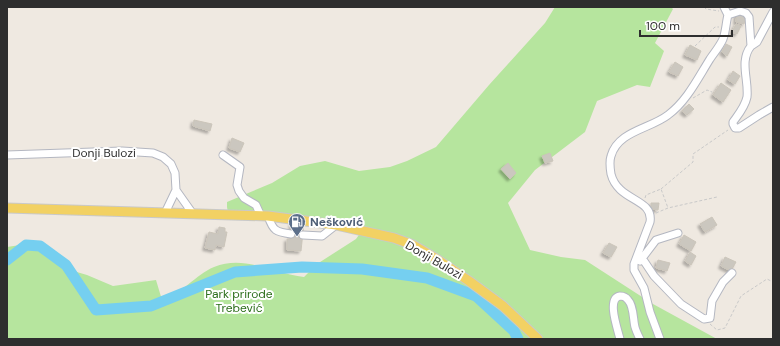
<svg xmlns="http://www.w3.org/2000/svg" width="780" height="346" font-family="'DM Sans',sans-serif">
<defs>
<filter id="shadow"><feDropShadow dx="-2.5" dy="2.5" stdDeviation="1" flood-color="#0004"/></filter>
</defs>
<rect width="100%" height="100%" fill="#efe9e1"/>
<path fill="#b6e59e" d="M555,7H671L673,9L655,43L664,51L650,87L637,85L597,101L585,132L535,170L508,203L530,250L561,257L585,260L653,304L717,339H7V247L20,245L27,240L36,242L39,246L48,249L55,253L70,270L87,275L113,286L156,280L162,300C182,294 195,275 214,267C245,254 273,274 304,277L317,264L356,239L361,232L326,224L229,218L227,207V202L272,183L300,166L325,161L359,171L390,167L407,161L436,147L489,85L545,23Z"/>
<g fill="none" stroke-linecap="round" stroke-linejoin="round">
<path stroke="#75cff0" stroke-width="11" d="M7,260L26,245L40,246L66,265L96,310L151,306L235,272L302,267L362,269L427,278L476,296L514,331L518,339"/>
</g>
<path fill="#cbc7bf" stroke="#cbc5ba" filter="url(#shadow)" d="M737,14L746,15L744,24L736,22Z
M736,24L741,26L737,34L732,32Z
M726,44L732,47L727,56L722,52Z
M690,45L701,51L697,60L685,55Z
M675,62L683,67L678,76L669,72Z
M733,71L740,76L735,84L728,80Z
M721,83L731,90L723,102L713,95Z
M689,104L694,109L687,115L682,111Z
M194,120L212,124L210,131L193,126Z
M232,138L244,143L240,152L229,148Z
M550,153L553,161L545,163L542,156Z
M508,163L516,173L510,179L501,169Z
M651,203H659L658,210L651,209Z
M712,217L717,225L705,232L700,224Z
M292,222H304L301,251L287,250V239H291Z
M219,227L225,228V232H227L224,247L216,245L215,250L205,248L209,232L218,234Z
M684,235L696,242L691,251L679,244Z
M609,243L617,247L611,257L603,253Z
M690,252L696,256L691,265L685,261Z
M725,257L736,262L731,271L721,266Z
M658,260L670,263L667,271L656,268Z"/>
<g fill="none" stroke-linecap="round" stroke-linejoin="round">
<path stroke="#c8c4bd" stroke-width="7" stroke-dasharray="7 3.5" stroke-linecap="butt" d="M291,234L303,235"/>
<defs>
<path id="minor" d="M728,15L740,11L746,13L749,17L751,46C739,61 749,80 747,97C745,107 738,115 733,122V124L735,128H739L759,115L773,107
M751,46L757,42L773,12
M7,155L122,151L153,153L163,157L171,164L175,173L176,190L193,214
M223,155L240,167L237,185L239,191L244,198L256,205L261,216
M165,213L176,190
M268,216C273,231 276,232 291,234
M303,235L322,236L336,225
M642,258L654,276L681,304L704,319L710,318L712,301L723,282L732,273
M640,261L656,240L678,233
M620,339C618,330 606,298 620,296C624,296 626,297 628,300C634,306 633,320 635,327C636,331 638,335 640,339
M660,339L650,312L644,288L634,270V264L650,222C654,198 618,202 611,174C610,168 609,162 611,156C618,131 650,129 668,115C687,101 698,78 710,59C714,53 720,46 723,39C726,31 726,22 728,15L724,7"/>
<path id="major" d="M7,208L268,216L336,225L394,238L413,245L435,258L469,281L503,306L538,339"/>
</defs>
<use href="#minor" stroke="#b4b7c1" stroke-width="9"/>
<use href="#major" stroke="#c9c9c9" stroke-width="11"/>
<path stroke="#c9c9c9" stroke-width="1" stroke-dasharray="3 2" stroke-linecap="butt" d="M704,7L706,9L719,11
M695,46L715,27H719
M693,98L707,90L712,92
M661,189L693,162V154L728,130
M645,198L646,195L661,189L668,208
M656,213L668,208L717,197
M710,324L717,330L725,328L741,296L767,279L773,282"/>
<use href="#minor" stroke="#fff" stroke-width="7"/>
<use href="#major" stroke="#f2d163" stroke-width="9"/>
</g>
<defs>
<symbol id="fuel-pin" viewBox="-11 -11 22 30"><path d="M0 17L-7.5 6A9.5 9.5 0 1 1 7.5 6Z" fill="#5c6f8a" stroke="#fff"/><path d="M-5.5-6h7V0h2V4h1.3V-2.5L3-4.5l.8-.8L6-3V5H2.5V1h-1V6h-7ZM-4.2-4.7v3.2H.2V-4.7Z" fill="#fff"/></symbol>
</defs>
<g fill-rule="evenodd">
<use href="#fuel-pin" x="287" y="212" width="20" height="27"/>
</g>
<g text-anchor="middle" stroke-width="4" stroke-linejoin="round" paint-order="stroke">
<g font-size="12" fill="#2e2e2e" stroke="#fff">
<text x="104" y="157">Donji Bulozi</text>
<text transform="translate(434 260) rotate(30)" y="4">Donji Bulozi</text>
</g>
<g font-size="12" font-weight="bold" fill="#4e5e75" stroke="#fff" text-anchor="start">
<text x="310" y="226">Nešković</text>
</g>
<g font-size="12" fill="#2c6e1b" stroke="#fff">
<text x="239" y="298">Park prirode<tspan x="239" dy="14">Trebević</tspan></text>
</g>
</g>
<rect width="780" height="346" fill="none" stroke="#2e2e2e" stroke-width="16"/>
<path d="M640 30v6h92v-6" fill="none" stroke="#2e2e2e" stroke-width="2"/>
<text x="646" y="30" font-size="12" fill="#2e2e2e" stroke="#ffffff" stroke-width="3" paint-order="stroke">100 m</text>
</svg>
